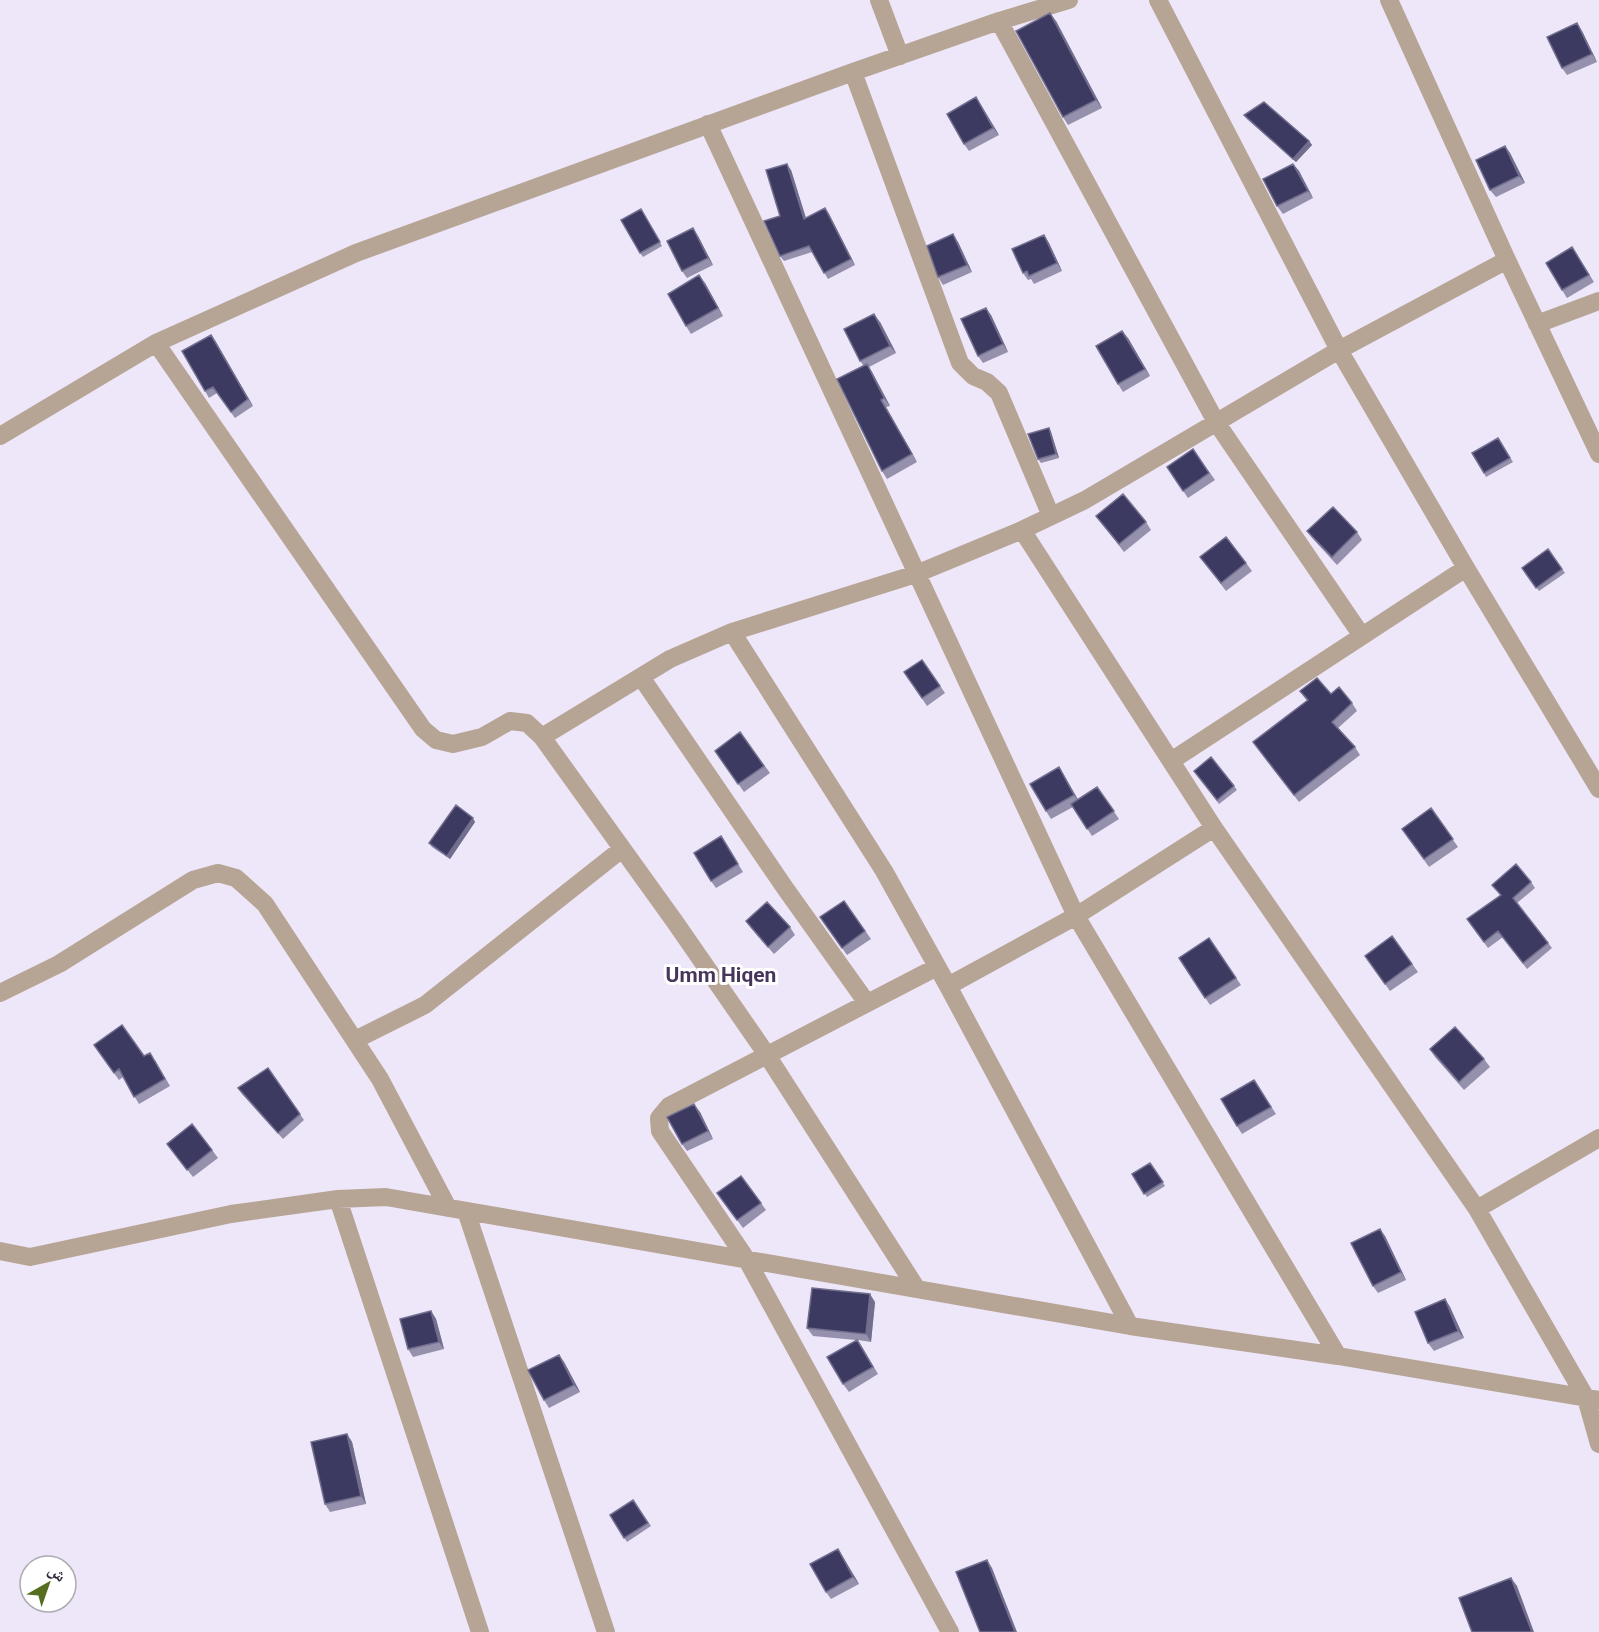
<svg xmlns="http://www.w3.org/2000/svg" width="1599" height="1632" font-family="Roboto,'Noto Naskh Arabic',sans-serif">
<rect width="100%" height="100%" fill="#eee6f9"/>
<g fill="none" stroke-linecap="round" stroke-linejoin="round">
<path stroke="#b6a595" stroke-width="18" d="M879,0L900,56
M1158,0L1339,350L1466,568L1599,789
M1389,0L1507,260L1599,454
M999,21L1216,422L1362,636
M853,72L960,363L973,376L987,382L999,393L1051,516
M708,124L1076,916L1338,1356
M1537,324L1599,301
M156,343L423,729L436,740L453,744L482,737L510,721L527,723L542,737L675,922L767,1055L917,1289
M0,436L156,343L356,253L853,72L999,21L1069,0
M1022,530L1214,828L1477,1209L1586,1398L1599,1444
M732,632L884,871L948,986L1130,1326
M641,677L785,888L867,1003
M542,737L670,659L732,632L916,574L1022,530L1085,500L1339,350L1507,260
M1171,761L1466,568
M937,967L669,1106L659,1118L660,1131L747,1260L950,1632
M948,986L1076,916L1214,828
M0,993L59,964L193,880L218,873L236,878L265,904L380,1079L448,1208
M355,1040L425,1005L622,849
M338,1199L480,1632
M1477,1209L1599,1138
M466,1211L606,1632
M0,1251L30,1257L231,1214L338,1199L386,1197L1130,1326L1338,1356L1599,1400"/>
</g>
<path fill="#9590ac" d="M1056,21L1102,108L1068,125L1063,117Z
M1582,31L1597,62L1567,75L1562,68Z
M981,105L999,135L969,151L964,144Z
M1244,115L1309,141L1312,145L1296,162L1247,119Z
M1505,146L1510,153L1525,183L1496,197L1490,190Z
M1293,164L1299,171L1313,198L1283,214L1277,206Z
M791,170L806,218L825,208L829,214L855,265L828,279L812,252L784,261L780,256V216Z
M641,209L662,246L643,257L640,253Z
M1044,235L1049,243L1062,271L1034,284L1031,279L1028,280L1023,273Z
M698,236L713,265L687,278L682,271Z
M958,242L972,272L943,285L938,277Z
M1572,247L1594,282L1567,298L1562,290Z
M705,283L723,316L691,334L686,326Z
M991,315L1008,352L983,363L978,356Z
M880,322L896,353L869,367L872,372L890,406L886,407L917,462L887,479L882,471L864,366L860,361Z
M211,335L253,406L235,418L217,393L209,398L205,391Z
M1128,338L1150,376L1123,392L1118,384Z
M1049,428L1051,432L1059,458L1041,463L1038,459Z
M1498,438L1513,462L1486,477L1484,473Z
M1193,449L1215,480L1188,498L1167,467Z
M1096,516L1146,522L1151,530L1124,552Z
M1307,531L1357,532L1362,540L1337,565L1313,539Z
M1548,549L1565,573L1539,591L1522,568Z
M1200,557L1246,563L1252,571L1226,591Z
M922,660L945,693L927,706L904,672Z
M1300,691L1331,694L1352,703L1357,711L1338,728L1355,747L1360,755L1299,802L1258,749L1307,701Z
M740,732L770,773L744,792L715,751Z
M1211,757L1237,790L1219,804L1194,771Z
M1059,767L1078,800L1097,787L1119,819L1092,836L1073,807L1051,819L1046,811Z
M1431,808L1458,847L1429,867L1402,829Z
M475,822L450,859L432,847L429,843Z
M726,844L743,872L716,888L711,881Z
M1531,882L1535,888L1517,903L1552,948L1527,969L1503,937L1488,948L1467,919L1501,896L1492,885Z
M844,901L871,939L847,955L820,917Z
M746,921L790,927L795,935L774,954L751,928Z
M1392,936L1418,972L1390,991L1365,956Z
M1209,938L1241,985L1210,1005L1179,958Z
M94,1045L144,1056L155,1060L170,1086L139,1104L123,1077L119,1080Z
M1430,1049L1484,1059L1490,1067L1464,1090L1435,1057Z
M268,1068L304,1120L283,1139L242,1094L238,1088Z
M1254,1080L1276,1114L1242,1134L1237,1126Z
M700,1112L713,1139L687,1151L682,1144Z
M167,1144L212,1150L218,1158L193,1177Z
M1150,1163L1165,1186L1147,1197L1132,1174Z
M741,1176L766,1210L743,1228L717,1193Z
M1385,1236L1406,1280L1378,1293L1373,1286Z
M1445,1299L1450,1307L1464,1338L1434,1351L1428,1343Z
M875,1302L871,1342L858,1340L878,1374L849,1392L843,1384L856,1340L813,1336L807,1328Z
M431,1311L436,1319L444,1349L413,1357L408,1349Z
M559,1355L564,1362L580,1392L549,1408L544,1400Z
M347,1434L352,1442L366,1504L330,1512L325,1504Z
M633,1500L651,1526L627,1542L610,1515Z
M838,1549L843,1557L859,1584L831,1599L826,1592Z"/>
<path fill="#716e8e" d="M1050,13L1056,21L1102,108L1096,100Z
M1577,23L1582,31L1597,62L1592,54Z
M976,97L981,105L999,135L993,128Z
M1309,141L1312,145L1296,162L1293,159Z
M1505,146L1510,153L1525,183L1519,176Z
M787,164L791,170L808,225L804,219Z
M1293,164L1299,171L1313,198L1308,191Z
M825,208L829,214L855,265L851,259Z
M693,228L698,236L713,265L708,258Z
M953,234L958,242L972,272L967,265Z
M1044,235L1049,243L1062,271L1057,263Z
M699,275L705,283L723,316L718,308Z
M986,308L991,315L1008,352L1003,344Z
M874,314L880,322L896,353L890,346Z
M1122,331L1128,338L1150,376L1145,369Z
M211,335L216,342L253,406L248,399Z
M867,364L872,372L890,406L884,398Z
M881,400L886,407L917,462L912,454Z
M1049,428L1051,432L1059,458L1056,454Z
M1059,767L1064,775L1080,803L1074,795Z
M473,818L475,822L450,859L447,856Z
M694,1104L700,1112L713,1139L708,1131Z
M1380,1229L1385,1236L1406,1280L1401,1272Z
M870,1294L875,1302L871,1342L866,1334Z
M1445,1299L1450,1307L1464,1338L1458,1331Z
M431,1311L436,1319L444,1349L439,1342Z
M559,1355L564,1362L580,1392L574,1385Z
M347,1434L352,1442L366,1504L361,1496Z
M838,1549L843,1557L859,1584L853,1577Z
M987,1560L992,1568L1017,1632H1015Z
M1511,1578L1517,1586L1534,1632H1532Z"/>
<path fill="#3c3a60" stroke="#716e8e" stroke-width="1.5" d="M1050,13L1096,100L1063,117L1016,31Z
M1577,23L1592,54L1562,68L1547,37Z
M976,97L993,128L964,144L947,114Z
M1264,102L1309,141L1293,159L1244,115Z
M1505,146L1519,176L1490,190L1476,160Z
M787,164L804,219L825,208L851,259L824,273L809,246L780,256L764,221L780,216L766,170Z
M1293,164L1308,191L1277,206L1263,179Z
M641,209L660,242L640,253L621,220Z
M693,228L708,258L682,271L667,241Z
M953,234L967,265L938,277L927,246Z
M1044,235L1057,263L1029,276L1027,271L1023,273L1012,249Z
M1572,247L1589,275L1562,290L1546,263Z
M699,275L718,308L686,326L668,294Z
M986,308L1003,344L978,356L961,319Z
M874,314L890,346L860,361L844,329Z
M1122,331L1145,369L1118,384L1096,346Z
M211,335L248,399L231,412L213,387L205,391L182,351Z
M867,364L884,398L881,400L912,454L882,471L837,379Z
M1049,428L1056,454L1038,459L1028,434Z
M1498,438L1510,458L1484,473L1472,453Z
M1193,449L1209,473L1183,491L1167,467Z
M1123,494L1146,522L1119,544L1096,516Z
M1333,507L1357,532L1332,557L1307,531Z
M1226,537L1246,563L1221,583L1200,557Z
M1548,549L1562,569L1536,588L1522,568Z
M922,660L940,686L922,698L904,672Z
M1317,678L1331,694L1339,687L1352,703L1332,722L1355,747L1294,795L1253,742L1308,700L1300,691Z
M740,732L764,766L738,784L715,751Z
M1211,757L1234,786L1217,800L1194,771Z
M1059,767L1074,795L1046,811L1030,784Z
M1097,787L1114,811L1087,829L1071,804Z
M456,805L473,818L447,856L429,843Z
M1431,808L1453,839L1424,859L1402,829Z
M721,836L738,864L711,881L694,853Z
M1516,864L1531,882L1513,898L1548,943L1523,963L1498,931L1484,942L1467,919L1501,895L1492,885Z
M844,901L865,931L842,948L820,917Z
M767,902L790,927L768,947L746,921Z
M1392,936L1412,964L1385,984L1365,956Z
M1209,938L1236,978L1205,998L1179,958Z
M122,1025L144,1056L150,1053L165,1079L134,1097L119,1069L114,1073L94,1045Z
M1455,1027L1484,1059L1459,1082L1430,1049Z
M268,1068L300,1114L278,1133L238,1088Z
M1254,1080L1271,1107L1237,1126L1221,1099Z
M694,1104L708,1131L682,1144L667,1117Z
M192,1124L212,1150L187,1170L167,1144Z
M1150,1163L1163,1182L1144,1194L1132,1174Z
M741,1176L761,1203L737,1220L717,1193Z
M1380,1229L1401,1272L1373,1286L1351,1243Z
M812,1288L870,1294L866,1334L807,1328Z
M1445,1299L1458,1331L1428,1343L1415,1312Z
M431,1311L439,1342L408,1349L400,1319Z
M857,1340L873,1367L843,1384L827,1357Z
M559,1355L574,1385L544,1400L528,1370Z
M347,1434L361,1496L325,1504L311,1442Z
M633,1500L648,1523L624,1538L610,1515Z
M838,1549L853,1577L826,1592L810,1564Z
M987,1560L1015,1632H980L956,1572Z
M1511,1578L1532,1632H1472L1459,1598Z"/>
<g text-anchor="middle" stroke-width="6" stroke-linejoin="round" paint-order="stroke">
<g font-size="21" font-weight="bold" fill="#47365b" stroke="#fff">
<text x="721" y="982">Umm Hiqen</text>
</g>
</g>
<g transform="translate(48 1584) rotate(40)"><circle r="28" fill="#ffffff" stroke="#aca9af" stroke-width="1.5"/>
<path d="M0-4.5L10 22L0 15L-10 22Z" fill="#566e20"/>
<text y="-9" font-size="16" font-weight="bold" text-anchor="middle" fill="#2f2738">ش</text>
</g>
</svg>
